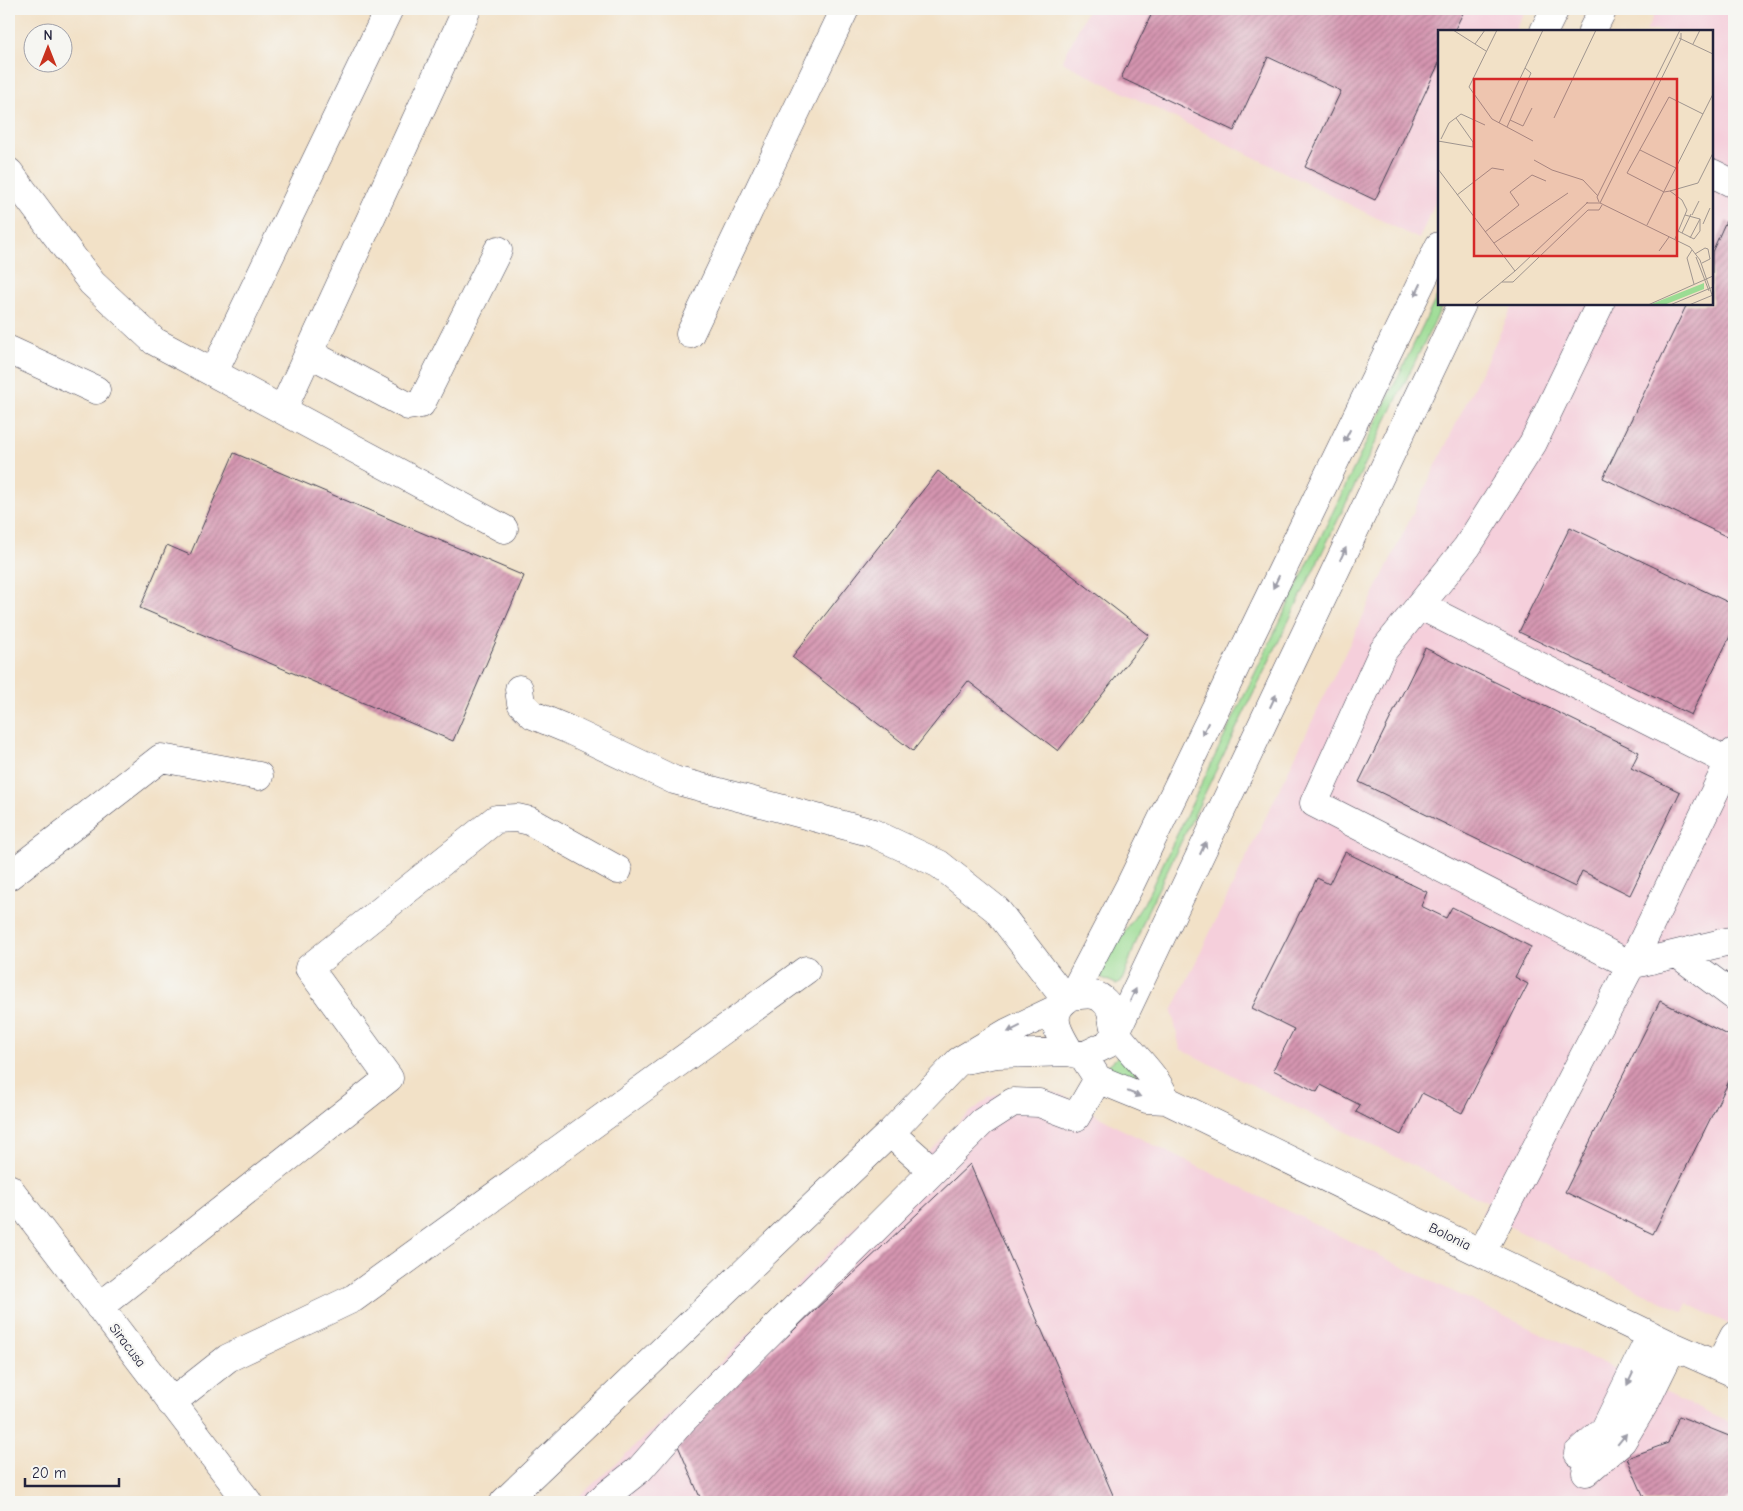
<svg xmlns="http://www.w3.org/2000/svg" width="1743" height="1511" font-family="'Comic Neue',sans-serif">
<defs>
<pattern id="building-hatch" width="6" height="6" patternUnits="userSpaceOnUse" patternTransform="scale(1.25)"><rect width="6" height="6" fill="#d595b0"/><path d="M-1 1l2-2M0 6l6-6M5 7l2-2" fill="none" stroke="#ac7990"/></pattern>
</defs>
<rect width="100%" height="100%" fill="#f6f6f2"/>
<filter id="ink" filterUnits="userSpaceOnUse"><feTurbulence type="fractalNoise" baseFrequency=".02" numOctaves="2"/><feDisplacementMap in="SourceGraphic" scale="10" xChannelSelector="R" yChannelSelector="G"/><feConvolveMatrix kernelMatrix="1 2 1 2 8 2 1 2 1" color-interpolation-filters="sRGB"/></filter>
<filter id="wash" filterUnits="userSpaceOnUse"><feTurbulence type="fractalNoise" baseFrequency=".0096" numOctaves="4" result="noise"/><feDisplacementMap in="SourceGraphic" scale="20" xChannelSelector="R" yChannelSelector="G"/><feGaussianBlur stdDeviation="1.12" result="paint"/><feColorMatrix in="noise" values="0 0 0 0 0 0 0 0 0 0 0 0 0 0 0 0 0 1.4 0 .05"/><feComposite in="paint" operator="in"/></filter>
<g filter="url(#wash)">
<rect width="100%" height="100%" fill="#f2e1c7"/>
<path fill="#f5cfdb" d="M1088,9H1525L1515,31H1439V194L1419,239L1062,62Z
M1657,9H1734V1327L1687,1303L1683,1312L1482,1213L1488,1203L1180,1049L1172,1011L1514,304H1712V31H1646Z
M1024,1087L1061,1094L1117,1127L1460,1295L1734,1425V1502H573L656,1427L963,1118L990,1097Z"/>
<path fill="#9bdc93" stroke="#5e7f67" d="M1439,292V304H1443L1147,912L1122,981L1116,984L1098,976V972L1144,903Z
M1120,1055L1147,1087L1106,1067Z"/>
<g id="blocks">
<path fill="url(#building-hatch)" d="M1154,9H1465L1454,31H1439V63L1375,200L1305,167L1341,91L1268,57L1234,131L1121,78Z
M1726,221L1734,225V540L1603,478L1687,304H1712V252Z
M234,453L524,576L453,741L140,608L167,545L190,555Z
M938,471L1149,635L1058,751L968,681L913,751L792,657Z
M1570,527L1734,605V628L1691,715L1519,632Z
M1425,648L1639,752L1631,768L1680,792L1630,895L1582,871L1575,887L1359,782Z
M1345,852L1427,892L1421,906L1446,918L1452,907L1531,947L1515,977L1528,984L1462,1113L1422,1093L1401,1135L1356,1112L1360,1105L1321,1085L1317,1092L1273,1070L1294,1029L1252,1008L1317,878L1329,884Z
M1660,1001L1734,1038V1071L1653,1234L1565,1192Z
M970,1164L1116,1502H702L676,1441Z
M1679,1416L1734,1438V1497L1721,1502H1646L1627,1458L1668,1443Z"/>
</g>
</g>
<g filter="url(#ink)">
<use href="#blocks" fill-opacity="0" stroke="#413f50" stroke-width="1"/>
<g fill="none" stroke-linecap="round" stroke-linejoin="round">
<defs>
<path id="minor" d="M1544,31L1555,9
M1592,31L1603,9
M9,172L92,283L154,341L504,529
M1712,173L1734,184
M1600,304L1533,443L1467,547L1383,651L1314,803L1631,965L1734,940
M690,334L845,9
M9,350L96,390
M309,353L408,406L421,404L498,250
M214,372L389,9
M283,409L467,9
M1421,606L1729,762
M519,689L521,703L533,715L567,729L674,780L873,833L939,864L997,910L1066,1000
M9,876L161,758L259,776
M1679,955L1734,996
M1072,996C1082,995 1094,992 1102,999C1117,1011 1109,1022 1117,1034C1133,1056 1156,1074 1166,1100
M1070,1052C1057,1031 1045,1012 1072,996L1129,887L1439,246
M1083,1056L1108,1044L1116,1032L1462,304
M959,1061L997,1054L1070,1052L1083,1056L1098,1079L1147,1099L1166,1100L1673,1346L1734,1373
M890,1133L932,1170
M9,1188L248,1502
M1482,1252L1631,965L1734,752
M99,1307L389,1078L309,968L496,819L517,818L530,821L618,870
M1719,1365L1734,1336
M171,1403L228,1358L354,1298L806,970
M1578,1453L1605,1429L1651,1335
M1586,1472L1622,1441L1646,1401L1673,1346
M504,1502L890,1133L959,1061L1008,1032L1058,1008
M598,1502L640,1469L683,1420L982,1122L1013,1102L1039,1103L1076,1117L1098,1079"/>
</defs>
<use href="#minor" stroke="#413f50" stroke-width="29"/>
<use href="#minor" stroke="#fff" stroke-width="28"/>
</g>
<defs><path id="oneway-solid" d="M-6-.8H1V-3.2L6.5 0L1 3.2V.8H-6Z" transform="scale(1.25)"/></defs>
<g fill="#9c9ca7">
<use href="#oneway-solid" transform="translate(1418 290) rotate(116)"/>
<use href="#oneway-solid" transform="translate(1347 436) rotate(116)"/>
<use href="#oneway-solid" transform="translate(1343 554) rotate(-65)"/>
<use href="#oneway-solid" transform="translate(1276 582) rotate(116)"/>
<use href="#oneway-solid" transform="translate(1273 701) rotate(-65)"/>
<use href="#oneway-solid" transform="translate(1205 729) rotate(116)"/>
<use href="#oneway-solid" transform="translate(1203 848) rotate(-65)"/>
<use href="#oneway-solid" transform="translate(1133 995) rotate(-65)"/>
<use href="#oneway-solid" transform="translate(1014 1029) rotate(154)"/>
<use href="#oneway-solid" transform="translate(1134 1094) rotate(22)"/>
<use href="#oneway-solid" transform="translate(1630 1379) rotate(115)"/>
<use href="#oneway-solid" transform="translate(1622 1439) rotate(-51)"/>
</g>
</g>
<g text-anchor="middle" stroke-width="4.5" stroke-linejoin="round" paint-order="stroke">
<g font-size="14" fill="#22223b" stroke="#f6f6f2">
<text transform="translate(1450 1236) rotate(26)" y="5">Bolonia</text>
<text transform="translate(128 1345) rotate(53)" y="5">Siracusa</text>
</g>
</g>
<g transform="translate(1438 30)">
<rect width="275" height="275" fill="#f2e1c7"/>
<path d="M266,253V259L226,275H211Z" fill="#9bdc93"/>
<path fill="none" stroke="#9f958f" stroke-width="1" d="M15,0L48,21M59,0L31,57L54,89L95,111M241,8L275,24M37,14L47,0M255,14L262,0M265,84L231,67L189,143L226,162L232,161L260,153L275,123M116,88L158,0M72,90L85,96L94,78M61,93L105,0M69,97L93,43L87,38M3,109L11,93L23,84L47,95M0,111L35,117V112L18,88M202,120L238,138M96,130L114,140L145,150L160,166M0,139L77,241M232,161L244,170L249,180L237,209M19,165L54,138L66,140M161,172L159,167L242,0M148,173H162L252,217L262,230L274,265M162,173L243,9V3M254,185L261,171M265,194L272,178M209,195L275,64M240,201L256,209L262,201V189L247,185M47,202L81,175L72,162L94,145L108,151M244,203L253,184M252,208L262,189M56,213L130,163M254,220L249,228L256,254M221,221L231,207M257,224L267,218L270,219L272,229L264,233M258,227L271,261M64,252H75L150,180H161L164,175M36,275L77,241L150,172M210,275L275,246M232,275L275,257M251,275L275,265"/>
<path fill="#d62828" fill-opacity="0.15" stroke="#d62828" stroke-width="2.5" d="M36,49H239V226H36Z"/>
<rect width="275" height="275" fill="none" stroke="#22223b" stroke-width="2.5"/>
</g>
<rect width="1743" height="1511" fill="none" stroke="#f6f6f2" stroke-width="30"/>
<g transform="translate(48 48)"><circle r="24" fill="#f6f6f2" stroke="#a1a1a9"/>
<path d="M0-4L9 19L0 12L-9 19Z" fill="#c8321e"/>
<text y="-8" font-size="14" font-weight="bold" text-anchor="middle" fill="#22223b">N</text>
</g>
<path d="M25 1478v8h94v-8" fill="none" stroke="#22223b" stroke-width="2.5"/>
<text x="32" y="1478" font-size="15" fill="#22223b" stroke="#f6f6f2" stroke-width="4" paint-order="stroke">20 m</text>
</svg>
